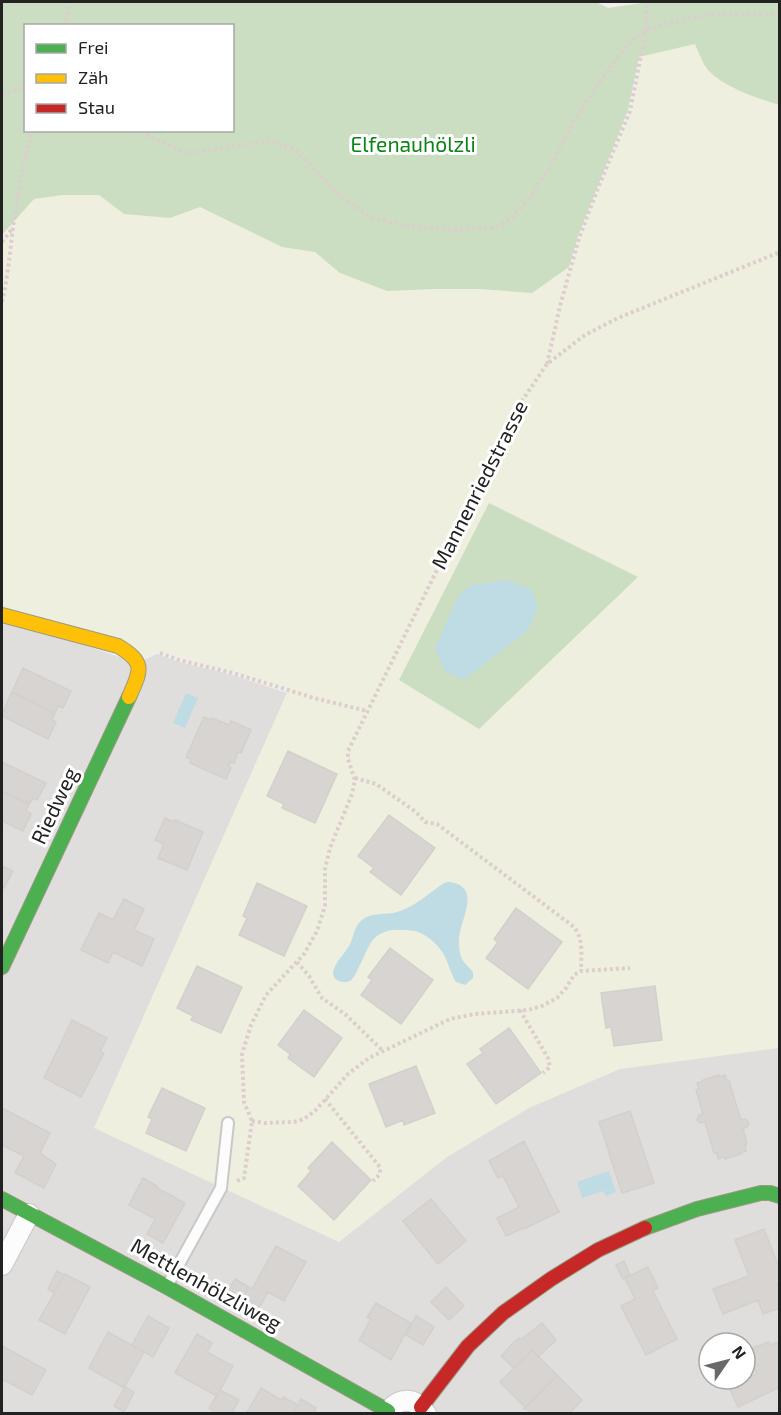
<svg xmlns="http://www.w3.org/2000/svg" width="781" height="1415" font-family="'Exo 2',sans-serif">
<rect width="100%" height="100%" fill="#f0eeeb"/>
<path fill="#dfdedc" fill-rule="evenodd" d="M2,617L137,663L157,654L179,662L233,675L287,693L779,982V1413H2ZM709,1343H745V1379H709Z"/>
<path fill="#efefdf" d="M695,44L706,67L762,100L779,105V1048L620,1069L529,1108L447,1157L339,1242L94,1128L289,688L234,671L181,657L158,650L139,659L2,612V244L14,227L16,219L34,199L63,195H99L124,214L170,218L200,207L282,247L315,252L340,273L434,289H480L532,293L569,267H572L580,239L601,183L631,111L643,56Z"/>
<path fill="#cbdec1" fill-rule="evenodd" d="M2,2H596L608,8L649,2H779V105C759,99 717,85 705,66C701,59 698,51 695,44L639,57L628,110L578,236L569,267L532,293L480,289H434L387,291L340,273L315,252L282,247L200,207L170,218L124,214L99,195H63L34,199L2,235ZM26,26H232V130H26Z
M489,503L638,577L479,729L399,680Z"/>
<path fill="#bfdbe3" d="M505,580L532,589L538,608L527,631L464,680L446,672L435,649L458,596L472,585Z
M186,693L198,698L185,728L173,723Z
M448,882C480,885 464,913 460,932C458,939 459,950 461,957C463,962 469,967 473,972V978L465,985L456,982C451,974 449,965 445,957C439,945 427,934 415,931C410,930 405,930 401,930C390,929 379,932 372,941C366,949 356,978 350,981C348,982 344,982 341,982C320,975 347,953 350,944C354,936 354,926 362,920C371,912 386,915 397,912C415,907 429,893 444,883Z
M609,1171L616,1192L606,1196L603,1191L582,1198L577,1182Z"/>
<path fill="#d7d4d2" stroke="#d3d0cc" stroke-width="1.5" d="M23,668L71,691L63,708L58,706L55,713L12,692Z
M12,692L55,713L52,720L56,722L48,739L2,716V714Z
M204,717L211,720L212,718L229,725L231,721L251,730L241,753L238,752L234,763L230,762L229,765L231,768L226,779L190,763L191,759L186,757Z
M288,751L337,774L315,823L282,808L284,804L267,796Z
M2,762L46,783L37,800L33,798L29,804L2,791Z
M2,791L29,804L26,811L31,814L23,831L2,821Z
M389,815L435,848L401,895L370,872L374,868L358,856Z
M165,818L174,822L175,820L203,832L187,870L158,858L164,844L155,840Z
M2,866L13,871L4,888L2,887Z
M257,883L307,906L284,956L239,935L247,918L243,916Z
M124,899L144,909L134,930L154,939L142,966L113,952L108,963L81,950L99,913L113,920Z
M516,908L562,942L528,989L486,958L498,942L494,939Z
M390,948L433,980L401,1024L361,995L372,980L368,977Z
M197,966L242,987L221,1033L191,1020L193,1016L177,1008Z
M655,986L662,1040L614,1046L611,1027L606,1028L601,993Z
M304,1010L342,1038L314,1077L288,1058L290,1054L278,1045Z
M72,1020L107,1038L100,1051L104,1053L81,1097L44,1078Z
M509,1028L541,1073L496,1104L467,1064L483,1053L480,1049Z
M416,1066L435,1113L404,1125L403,1120L386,1127L369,1084Z
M719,1075V1077L725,1075L727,1081H729L741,1120L746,1119L749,1123L747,1127L743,1129L747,1144L745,1145L746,1151L740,1153L741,1154L725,1159L724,1157L718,1159L717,1153H714L705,1122L700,1123L697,1120L699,1115L703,1114L696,1090L699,1089L697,1083L703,1081V1080Z
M162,1088L205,1108L186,1151L146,1133L152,1119L148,1117Z
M2,1108L50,1133L40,1153L56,1164L44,1188L15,1173L24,1156L2,1145Z
M630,1111L654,1183L622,1193L599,1122Z
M524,1141L559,1212L524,1229L523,1228L506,1236L497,1218L519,1207L503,1176L498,1178L489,1161Z
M332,1142L371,1180L334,1220L298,1186L311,1171L308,1168Z
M143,1178L157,1186V1188L185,1203L163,1243L147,1234L155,1219L129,1205Z
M431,1199L466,1241L438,1264L403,1221Z
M764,1229L780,1270V1278L775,1279L780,1290V1308L763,1314L758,1300L723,1314L713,1289L749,1276L735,1240Z
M276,1246L306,1262L284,1301L268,1292L258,1310L241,1300L249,1287L252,1289Z
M624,1261L630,1275L623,1279L616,1265Z
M648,1267L658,1288L653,1291L677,1339L646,1355L621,1306L635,1299L625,1278Z
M57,1271L64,1275L54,1293L48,1289Z
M65,1274L90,1287L65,1334L39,1320Z
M235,1279L249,1287L241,1300L227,1293Z
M446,1287L464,1306L449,1320L431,1302Z
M376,1303L411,1323L391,1360L359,1340L371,1319L367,1317Z
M148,1316L169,1328L153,1357L132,1345Z
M416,1316L434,1327L423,1345L406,1335Z
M542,1323L556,1340L538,1357L532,1350L514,1368L501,1356L514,1342L519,1338L522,1339Z
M108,1332L144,1352L124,1388L89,1368Z
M197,1334L212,1343L207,1352L233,1366L217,1396L175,1373Z
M780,1341V1387L738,1407L729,1387L757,1374L746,1350L769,1342L770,1345Z
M2,1346L46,1370L32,1395L2,1379Z
M532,1350L557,1375L523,1410L525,1407L500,1382Z
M557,1375L582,1400L569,1414H532L525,1408L523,1410Z
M125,1387L134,1392L124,1412L114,1406Z
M261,1388L281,1400L283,1397L298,1405L293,1414H246Z
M220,1390L239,1400L231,1414H218L209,1408Z
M301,1399L316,1408L314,1411L319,1414H293Z"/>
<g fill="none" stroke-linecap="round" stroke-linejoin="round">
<defs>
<path id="lane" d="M167,1286L221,1188L228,1123"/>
<path id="street" d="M2,1265L29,1214
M387,1414C397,1397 415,1396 426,1414"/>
<path id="fast" d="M2,967L129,697
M2,1199L167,1287L388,1411
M645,1228L697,1209L761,1193H770L780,1196"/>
<path id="slow" d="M2,615L118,646C146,663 141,670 129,697"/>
<path id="jam" d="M421,1407L468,1346L503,1313L551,1279L598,1250L645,1228"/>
</defs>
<use href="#lane" stroke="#c9c8c7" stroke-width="14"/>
<use href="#street" stroke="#c9c8c7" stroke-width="22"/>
<use href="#fast" stroke="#999a82" stroke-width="16"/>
<use href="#slow" stroke="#999a82" stroke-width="16"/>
<use href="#jam" stroke="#999a82" stroke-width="16"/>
<path stroke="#dccecd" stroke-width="4" stroke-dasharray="3 3" stroke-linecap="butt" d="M64,26L71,2
M2,94L26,87
M135,130L187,153L270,141L296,150L342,198L371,217L401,225L449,230L492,228L510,220L528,200L549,169L577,116L604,76L627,45L646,30L684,19L714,14L780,15
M2,242L12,229
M2,302C8,277 10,252 13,227C18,195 23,162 32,130
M547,364L560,306L579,238L600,183L630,111L646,30L647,2
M160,653L179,660L233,673L314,698L367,711
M355,778L376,784L416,812L425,822L437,824L574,927C584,940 581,955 581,971
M297,962L309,976L322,998L345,1014L383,1051
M520,1010L548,1058L550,1067L543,1073
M325,1099L380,1167V1174L373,1181
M252,1121L264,1123L294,1122L304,1119L315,1111L348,1074L369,1058L450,1019L475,1014L528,1010L542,1006L557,998L566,988L574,975L581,971L630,968
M237,1181L244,1178L252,1121L244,1102L242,1054L251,1025L266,995L304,954L317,931L325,906V869L330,848L352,794L355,780L348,759V751L515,411L547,364L585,335L618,318L780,252"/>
<use href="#lane" stroke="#fdfcfc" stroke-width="10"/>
<use href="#street" stroke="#fdfcfc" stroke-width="20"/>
<use href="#fast" stroke="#4caf50" stroke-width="14"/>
<use href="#slow" stroke="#ffc107" stroke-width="14"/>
<use href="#jam" stroke="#c62828" stroke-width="14"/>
</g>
<g text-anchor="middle" stroke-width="6" stroke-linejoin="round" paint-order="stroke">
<g font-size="21" fill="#0c8416" stroke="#fff">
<text x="413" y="152">Elfenauhölzli</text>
</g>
<g font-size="21" fill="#222" stroke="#fff">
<text transform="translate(480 485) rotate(-63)" y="7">Mannenriedstrasse</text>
<text transform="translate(55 806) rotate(-65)" y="7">Riedweg</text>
<text transform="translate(206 1285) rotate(29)" y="7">Mettlenhölzliweg</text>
</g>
</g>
<rect width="781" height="1415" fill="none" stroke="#222222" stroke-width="6"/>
<rect x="24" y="24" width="210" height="108" fill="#ffffff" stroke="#a7a7a7" stroke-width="1.5"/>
<rect x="36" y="44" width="30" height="9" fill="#4caf50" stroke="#a7a7a7" stroke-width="1.5"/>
<text x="78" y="54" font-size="18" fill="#222222">Frei</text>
<rect x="36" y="74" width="30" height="9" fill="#ffc107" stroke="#a7a7a7" stroke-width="1.5"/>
<text x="78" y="84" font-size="18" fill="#222222">Zäh</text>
<rect x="36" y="104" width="30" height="9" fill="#c62828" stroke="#a7a7a7" stroke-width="1.5"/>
<text x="78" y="114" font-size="18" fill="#222222">Stau</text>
<g transform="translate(727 1361) rotate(55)"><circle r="28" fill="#ffffff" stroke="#a7a7a7" stroke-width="1.5"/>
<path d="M0-4.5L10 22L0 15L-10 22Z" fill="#6a6968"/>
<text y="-9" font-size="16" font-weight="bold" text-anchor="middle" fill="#222222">N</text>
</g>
</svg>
